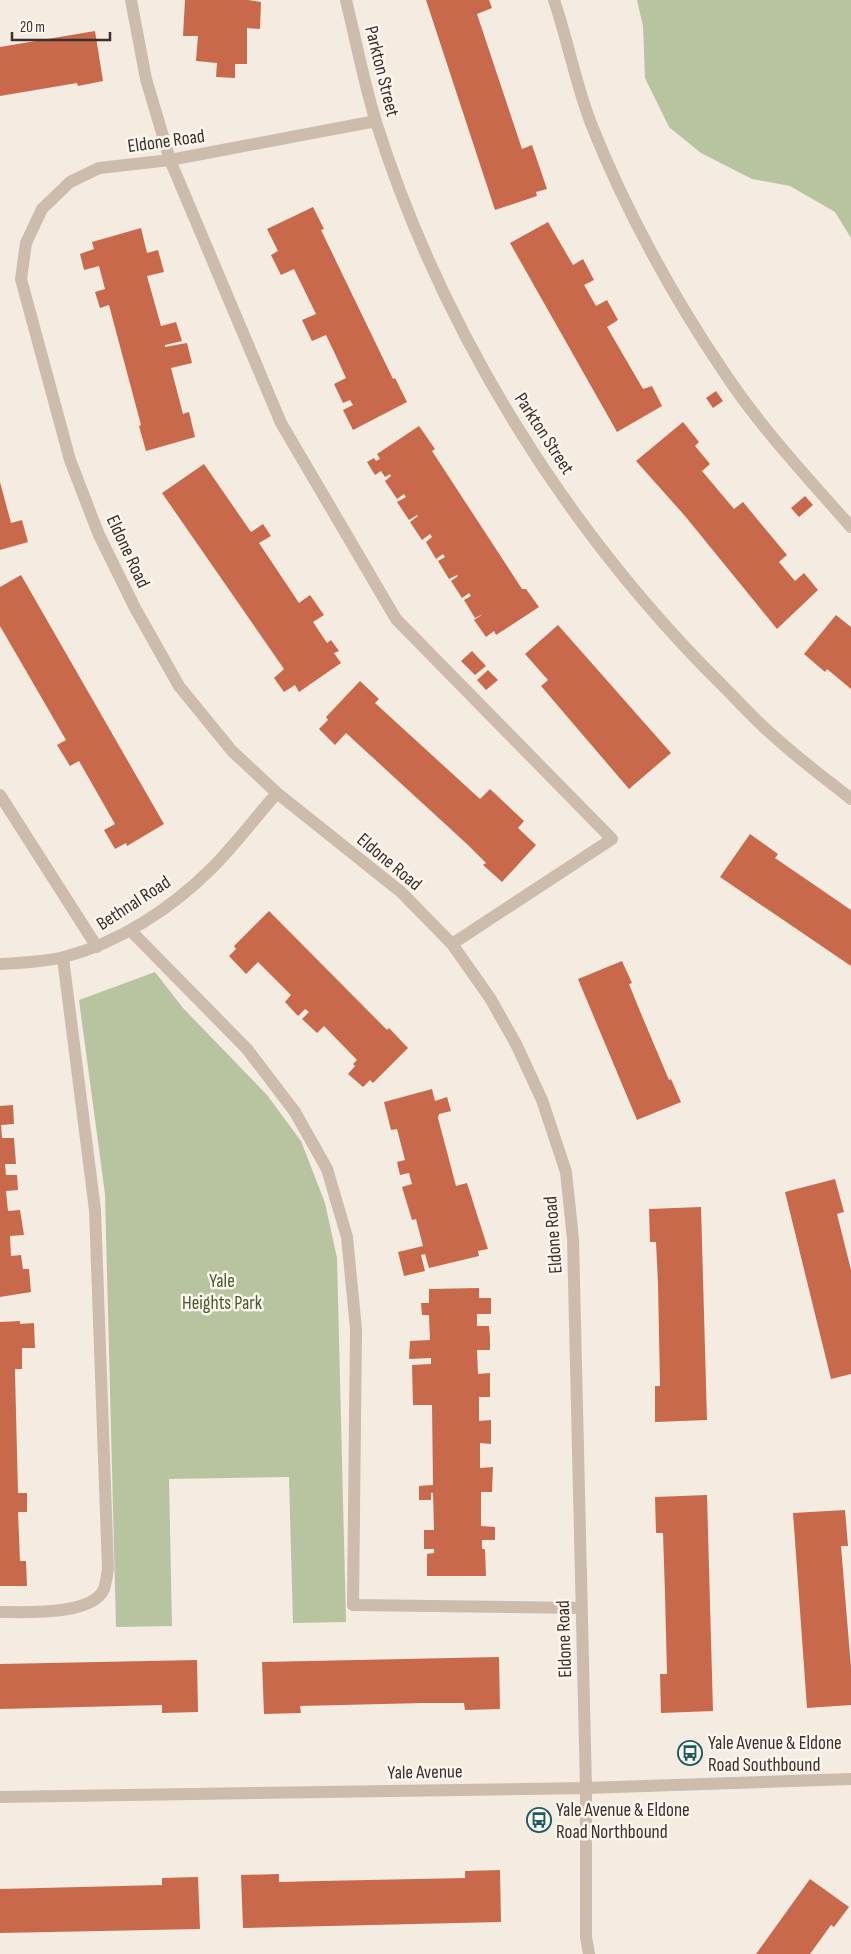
<svg xmlns="http://www.w3.org/2000/svg" width="851" height="1954" font-family="'Sofia Sans Condensed',sans-serif">
<rect width="100%" height="100%" fill="#f4ebe1"/>
<path fill="#b8c4a0" d="M637,0H851V238L835,212L790,186L752,179L701,153L669,127L645,78L643,26Z
M155,972L183,1008L267,1095L301,1141L325,1203L337,1258L346,1622L293,1623L289,1477L169,1479L172,1626L116,1627L105,1194L79,1000Z"/>
<path fill="#c8694b" d="M185,0H248L261,2L260,29L247,28V64H235V78L216,77L217,63L196,61L198,36H183Z
M426,0H489L492,8L477,14L522,149L532,145L547,189L536,192L537,196L495,210Z
M95,31L103,81L78,86L77,83L0,96V47Z
M313,207L324,229L321,230L363,317L393,379L395,378L407,402L353,430L343,410L353,405L350,400L343,403L334,384L346,378L336,356L326,335L312,341L302,320L316,314L294,269L281,275L271,255L278,251L267,229Z
M548,222L573,265L583,259L594,280L584,285L596,306L607,300L618,320L607,327L643,389L652,386L662,406L617,432L510,243Z
M141,228L147,253L158,250L164,272L147,276L161,326L176,322L182,341L165,345V347L187,343L192,363L171,368L183,414L189,412L195,437L146,451L139,426L141,425L109,305L100,308L95,292L105,289L99,266L84,270L80,254L94,249L92,242Z
M716,391L723,401L713,408L706,398Z
M683,422L699,442L695,446L710,464L702,471L734,509L743,502L757,519L787,555L779,562L795,581L804,573L818,590L777,629L685,516L636,461Z
M419,426L435,449L432,451L522,589H526L539,607L496,635L494,631L486,637L474,620L483,614L475,618L464,600L471,596L469,593L462,598L451,581L458,576L457,575L449,579L438,561L445,557L443,554L436,559L426,542L432,537L430,534L422,540L410,522L418,516L417,515L409,520L397,502L406,497L404,494L397,499L385,481L391,476L390,474L385,477L381,471L375,475L367,462L374,458L376,461L380,459L377,454Z
M204,464L251,532L263,524L271,536L259,543L299,603L310,595L324,615L313,622L327,643L331,640L339,651L334,653L341,663L299,692L295,685L284,692L274,678L284,669L162,493Z
M0,482L11,523L22,520L28,542L0,550Z
M805,496L813,505L799,517L791,508Z
M21,575L164,824L127,846L126,843L115,849L104,830L115,824L79,761L70,766L57,745L66,740L0,626V587Z
M836,615L851,627V689L827,669L825,672L804,654Z
M558,625L671,753L629,789L541,686L548,680L525,654Z
M472,651L486,666L475,675L461,661Z
M488,670L498,680L486,690L477,680Z
M360,681L379,699L375,703L480,799L490,789L524,821L518,828L536,845L502,882L483,865L486,863L468,845L346,733L335,745L319,729L328,720L326,717Z
M750,834L778,854L775,858L851,910V966L720,877Z
M269,911L387,1030L389,1028L408,1048L373,1083L370,1080L363,1087L348,1074L355,1066L353,1064L357,1060L324,1026L317,1033L302,1019L309,1012L305,1009L298,1016L285,1002L291,995L258,962L246,974L229,956L236,949L234,946Z
M622,961L632,983L629,984L637,1004L669,1080L671,1079L681,1102L637,1120L578,979Z
M432,1089L435,1101L447,1097L451,1111L439,1114L438,1118L456,1186L467,1183L488,1249L478,1251L479,1256L429,1268L425,1254L421,1255L425,1271L404,1276L398,1252L423,1246L416,1219L412,1220L402,1187L412,1184L409,1173L400,1175L397,1162L405,1160L397,1129L391,1130L384,1102Z
M13,1105L14,1124L1,1125L2,1138H14L16,1164H5L6,1175H17L18,1190L6,1191L8,1211L20,1210L24,1235L10,1236L11,1256L21,1255L23,1269H29L31,1292L0,1297V1106Z
M835,1179L844,1212L837,1214L851,1270V1374L831,1379L785,1192Z
M701,1207L707,1420L655,1422V1386H660L658,1283L656,1242H650L649,1209Z
M479,1288V1298H491V1314H477V1326H489L490,1337V1350H477L478,1374L490,1373V1397H479V1421L491,1420V1444L480,1443V1468L493,1467L492,1492H481V1526L495,1527V1540H482V1549H485L486,1576H427V1554L434,1553V1549H424V1530H434L433,1493H431V1500H419V1486L433,1485L432,1405H413L412,1365L431,1364V1358L409,1359L410,1341L430,1340L429,1315H422L421,1303H429V1289Z
M20,1321V1324L34,1323L35,1348H22V1369H15V1372L18,1493H27V1512H18L20,1561H26L27,1586H0V1322Z
M707,1495L713,1711L661,1713L660,1674H667L665,1594L663,1533H656L655,1497Z
M845,1510L848,1546H841L851,1668V1705L807,1708L793,1513Z
M499,1657L500,1709L465,1710L464,1703H424L300,1706L301,1713L264,1714L262,1662Z
M197,1660L198,1712L162,1713V1705L0,1709V1664Z
M500,1870L501,1922L243,1928L241,1875L279,1874V1882L320,1881L465,1878V1871Z
M198,1877L200,1929L0,1933V1889L162,1885V1878Z
M810,1879L849,1907L834,1927L831,1925L810,1954H756Z"/>
<g fill="none" stroke-linecap="round" stroke-linejoin="round">
<path stroke="#cdbbac" stroke-width="12" d="M131,0L146,79L170,160L281,423L396,619L612,839L452,944
M346,0C356,41 364,83 376,122C443,333 567,532 724,687C741,704 757,722 776,738C800,760 826,779 851,799
M554,0C568,41 576,86 592,126C625,209 674,299 724,372C761,428 807,477 851,527
M376,121L170,160L99,168L70,182L42,209L26,243L21,279L70,460L99,535L135,608L179,686L232,751L277,793L401,892L452,944L490,998L516,1044L542,1100L566,1172L573,1239L586,1788V1937L589,1954
M0,795L97,947
M130,930L247,1049L295,1112L327,1169L347,1237L356,1329L353,1605L580,1608
M0,964C21,963 44,962 64,957C119,943 172,908 212,868C235,845 255,818 277,793
M0,1612C25,1612 92,1616 104,1589C106,1583 107,1575 108,1569L95,1210L63,958
M0,1797L586,1788L851,1779"/>
</g>
<defs>
<symbol id="bus-ring" viewBox="-11 -11 22 22"><circle r="9.5" fill="#fbf5ee" stroke="#1f5a5e" stroke-width="1.5"/><path d="M-5-6H5V4H4V6H2V4H-2V6H-4V4H-5ZM-3.5-4V0h7V-4ZM-3.5 1.2v1.5H-2V1.2ZM2 1.2v1.5H3.5V1.2Z" fill="#1f5a5e"/></symbol>
</defs>
<g fill-rule="evenodd">
<use href="#bus-ring" x="676" y="1739" width="28" height="28"/>
<use href="#bus-ring" x="525" y="1806" width="28" height="28"/>
</g>
<g text-anchor="middle" stroke-width="5" stroke-linejoin="round" paint-order="stroke">
<g font-size="19" fill="#3b302b" stroke="#fbf5ee">
<text transform="translate(383 71) rotate(76)" y="7">Parkton Street</text>
<text transform="translate(166 140) rotate(-8)" y="7">Eldone Road</text>
<text transform="translate(545 433) rotate(57)" y="7">Parkton Street</text>
<text transform="translate(129 551) rotate(65)" y="7">Eldone Road</text>
<text transform="translate(390 861) rotate(40)" y="7">Eldone Road</text>
<text transform="translate(133 902) rotate(-33)" y="7">Bethnal Road</text>
<text transform="translate(552 1235) rotate(-94)" y="7">Eldone Road</text>
<text transform="translate(563 1639) rotate(-92)" y="7">Eldone Road</text>
<text transform="translate(425 1771) rotate(-1)" y="7">Yale Avenue</text>
</g>
<g font-size="19" fill="#4a5a2e" stroke="#fbf5ee">
<text x="222" y="1287">Yale<tspan x="222" dy="22">Heights Park</tspan></text>
</g>
<g font-size="19" fill="#3b302b" stroke="#fbf5ee" text-anchor="start">
<text x="708" y="1749">Yale Avenue &amp; Eldone<tspan x="708" dy="22">Road Southbound</tspan></text>
<text x="556" y="1816">Yale Avenue &amp; Eldone<tspan x="556" dy="22">Road Northbound</tspan></text>
</g>
</g>
<path d="M12 32v8h98v-8" fill="none" stroke="#3b302b" stroke-width="2.5"/>
<text x="20" y="32" font-size="15" fill="#3b302b" stroke="#fbf5ee" stroke-width="4" paint-order="stroke">20 m</text>
</svg>
